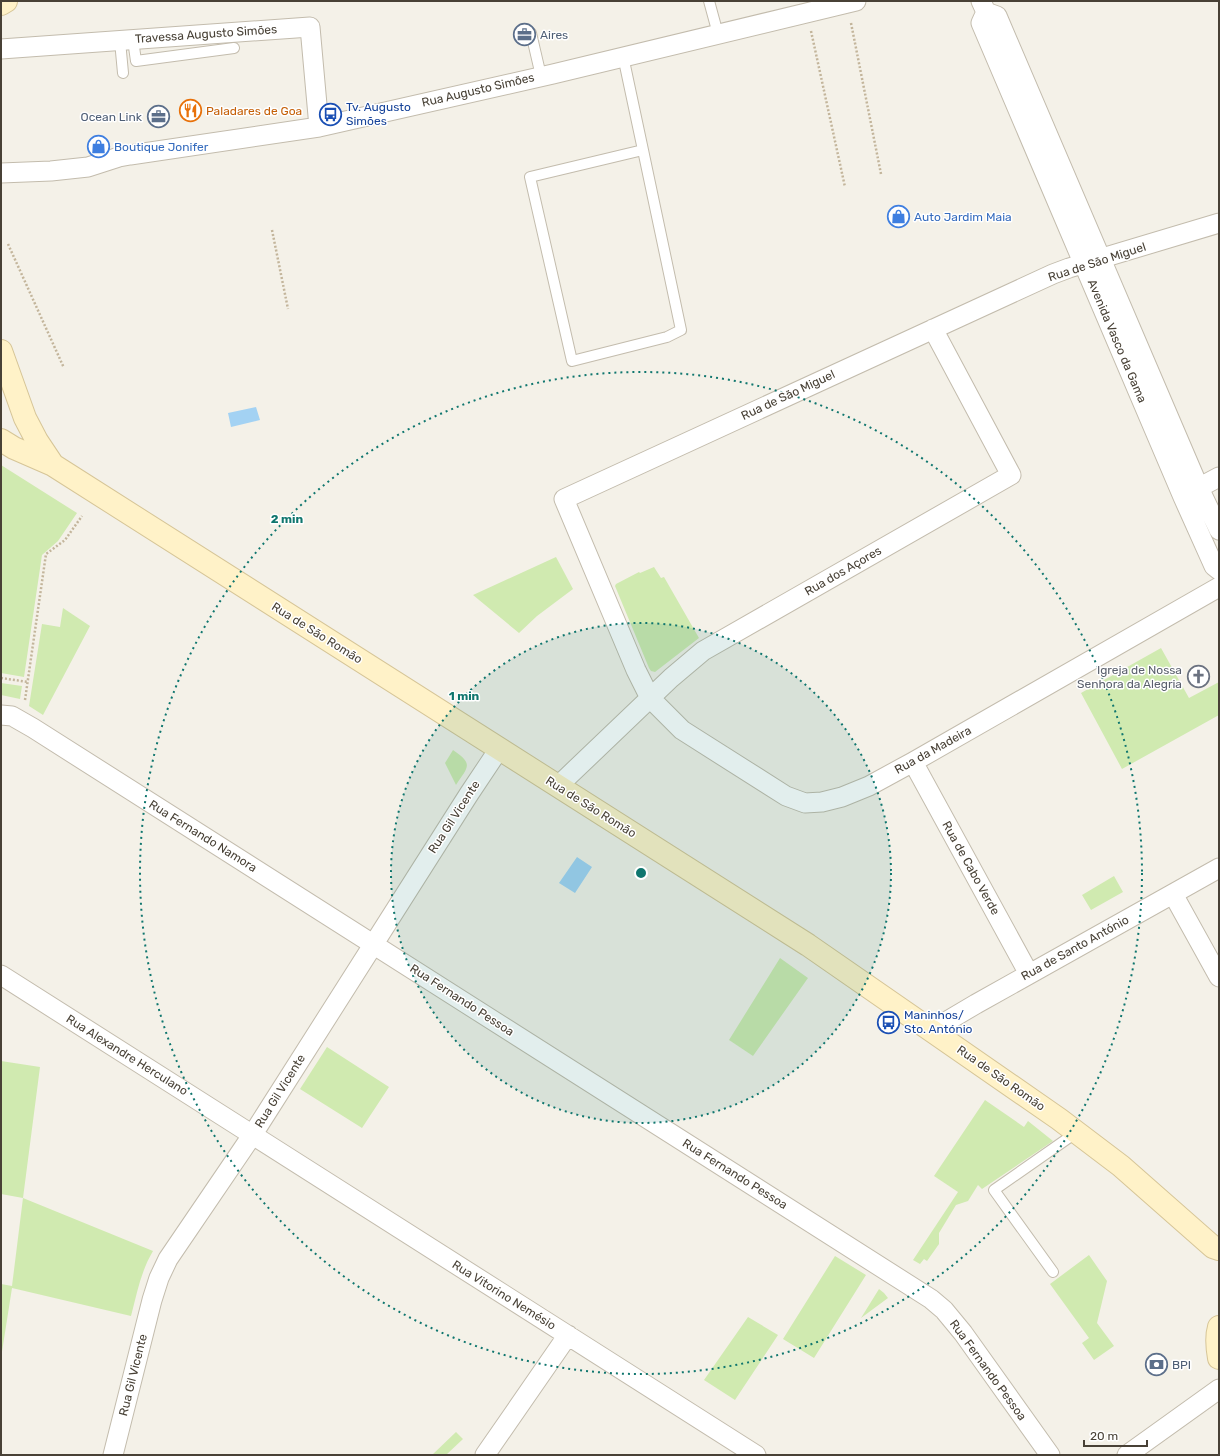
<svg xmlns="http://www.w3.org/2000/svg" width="1220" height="1456" font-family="Rubik,sans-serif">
<rect width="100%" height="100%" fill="#f4f1e8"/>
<path fill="#d0eab0" d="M1,465L77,513L58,541L42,555L24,677L1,673Z
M556,557L573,589L537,616L519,633L473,595Z
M654,567L661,578L664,577L699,638L655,672L651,671L649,668L615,586L616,584L639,572L640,573Z
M63,608L90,626L43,715L29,706L42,624L60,627Z
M1161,648L1189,698L1219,682V715L1122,769L1081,693Z
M1,683L22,686L20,699L1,695Z
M453,750C474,764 468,767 456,785L445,763Z
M1114,876L1123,892L1091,910L1082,895Z
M780,958L808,978L753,1056L729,1040Z
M327,1047L389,1087L362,1128L300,1089Z
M1,1061L40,1067L23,1198L153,1251C141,1271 137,1293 131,1316L12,1288L1,1358V1284L12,1286L23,1198L1,1194Z
M985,1100L1024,1127L1028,1121L1053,1141L982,1189L978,1185L968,1201L956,1205L939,1233V1244L927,1261L924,1259L920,1264L913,1260L958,1192L934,1176Z
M1089,1255L1107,1281L1097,1323L1114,1346L1094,1360L1082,1343L1089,1338L1050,1284Z
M835,1256L866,1275L814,1358L783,1339Z
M879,1289L884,1293L888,1298L861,1318Z
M748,1317L778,1335L735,1400L704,1380Z
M456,1432L463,1439L446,1455H432Z"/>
<path fill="#a3d2f3" d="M256,407L260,420L231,427L228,413Z
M577,857L592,867L575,893L559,883Z"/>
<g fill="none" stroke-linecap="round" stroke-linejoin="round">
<defs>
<path id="service" d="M709,1L718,34
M531,33L541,76
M133,40L136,61L234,48
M120,41L123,73
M623,56L643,150
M643,150L681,330L667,337L572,361L530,177Z
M1053,1272L994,1190L1077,1132"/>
<path id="minor" d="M981,1L986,12L981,23L1183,497L1214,566L1219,570
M986,12L997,16L1199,488L1219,530
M1,49L310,27L319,127
M1,173L51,171L88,167L119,157L130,155L319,127L553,74L856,1
M1219,223L1069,268L1053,274L564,499L636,670L650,698L682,730L786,796L805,803L822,802L842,797L869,786L913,762L1219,587
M1189,493L1219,477
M1,715L12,716L33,728L931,1299L944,1310L963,1333L1050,1455
M913,762L1029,974
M558,786L671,678L703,651L1011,475L933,329
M1173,894L1219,977
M1,975L756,1455
M932,1030L976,1004L1219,868
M113,1455L152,1300L159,1278L168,1259L253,1134L469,794L499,749
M485,1455L568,1335
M1127,1455L1219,1389"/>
<path id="secondary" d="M1,4L6,1
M1,351L25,418L37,441L53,465L808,945L1059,1119L1121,1166L1213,1247L1219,1249
M1,440L14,448L53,465
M1219,1327C1216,1337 1217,1347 1219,1358"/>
</defs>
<use href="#service" stroke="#c3bcad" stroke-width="12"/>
<use href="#minor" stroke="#c3bcad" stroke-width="21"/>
<use href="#secondary" stroke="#d6c597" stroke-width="24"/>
<path stroke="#c3b59b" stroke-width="2.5" stroke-dasharray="2 2" stroke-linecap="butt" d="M851,23L881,174
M811,31L845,187
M272,230L288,309
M8,244L64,368
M1,678L28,682
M25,700L46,554L65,540L82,516"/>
<use href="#service" stroke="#fff" stroke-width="10"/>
<use href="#minor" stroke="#fff" stroke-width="19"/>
<use href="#secondary" stroke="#fff2c8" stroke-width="22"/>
</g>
<circle cx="641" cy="873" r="250" fill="#0f766e" fill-opacity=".12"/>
<g fill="none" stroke="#0f766e" stroke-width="2" stroke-dasharray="2 4">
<circle cx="641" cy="873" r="250"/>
<circle cx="641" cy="873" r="501"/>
</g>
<defs>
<symbol id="office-ring" viewBox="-11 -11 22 22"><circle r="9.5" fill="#fff" stroke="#5c6f8a" stroke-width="1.5"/><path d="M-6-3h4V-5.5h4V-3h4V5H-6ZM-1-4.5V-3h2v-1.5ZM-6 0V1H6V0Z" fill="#5c6f8a"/></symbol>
<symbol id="restaurant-ring" viewBox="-11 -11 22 22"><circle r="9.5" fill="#fff" stroke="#e8710a" stroke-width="1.5"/><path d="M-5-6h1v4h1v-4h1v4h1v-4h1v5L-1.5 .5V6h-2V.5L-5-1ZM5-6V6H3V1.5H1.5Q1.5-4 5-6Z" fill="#e8710a"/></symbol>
<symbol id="bus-ring" viewBox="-11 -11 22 22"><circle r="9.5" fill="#fff" stroke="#1a4fb4" stroke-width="1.5"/><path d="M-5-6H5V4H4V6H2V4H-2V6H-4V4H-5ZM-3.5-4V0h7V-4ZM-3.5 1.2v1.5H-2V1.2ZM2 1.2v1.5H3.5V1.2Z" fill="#1a4fb4"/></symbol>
<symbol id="shop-ring" viewBox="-11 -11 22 22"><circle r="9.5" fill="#fff" stroke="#3f7fe0" stroke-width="1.5"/><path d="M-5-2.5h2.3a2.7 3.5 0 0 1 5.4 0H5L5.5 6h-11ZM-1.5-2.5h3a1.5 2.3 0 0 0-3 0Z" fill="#3f7fe0"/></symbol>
<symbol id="church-ring" viewBox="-11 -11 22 22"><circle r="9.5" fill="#fff" stroke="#6b7280" stroke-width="1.5"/><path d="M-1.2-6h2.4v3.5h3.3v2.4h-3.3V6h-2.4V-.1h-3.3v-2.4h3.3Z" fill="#6b7280"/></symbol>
<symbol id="bank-ring" viewBox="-11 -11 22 22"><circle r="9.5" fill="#fff" stroke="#5c6f8a" stroke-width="1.5"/><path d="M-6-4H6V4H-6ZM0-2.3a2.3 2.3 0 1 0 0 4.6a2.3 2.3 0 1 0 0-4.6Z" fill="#5c6f8a"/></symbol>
</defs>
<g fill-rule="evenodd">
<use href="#office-ring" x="512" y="22" width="25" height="25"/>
<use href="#restaurant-ring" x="178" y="98" width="25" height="25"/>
<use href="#bus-ring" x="318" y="102" width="25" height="25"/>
<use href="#office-ring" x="146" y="104" width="25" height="25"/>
<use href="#shop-ring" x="86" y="134" width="25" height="25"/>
<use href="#shop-ring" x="886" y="204" width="25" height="25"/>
<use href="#church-ring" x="1186" y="664" width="25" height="25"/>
<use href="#bus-ring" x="876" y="1010" width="25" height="25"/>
<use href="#bank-ring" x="1144" y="1352" width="25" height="25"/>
</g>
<g text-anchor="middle" stroke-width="3" stroke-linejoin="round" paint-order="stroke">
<g font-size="12" fill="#484136" stroke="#fff">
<text transform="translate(206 34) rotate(-4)" y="4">Travessa Augusto Simões</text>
<text transform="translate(478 90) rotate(-13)" y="4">Rua Augusto Simões</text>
<text transform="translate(1097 262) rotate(-18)" y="4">Rua de São Miguel</text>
<text transform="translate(1117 341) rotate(67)" y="4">Avenida Vasco da Gama</text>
<text transform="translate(788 395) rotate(-25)" y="4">Rua de São Miguel</text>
<text transform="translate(843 571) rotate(-30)" y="4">Rua dos Açores</text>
<text transform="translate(317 633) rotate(32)" y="4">Rua de São Romão</text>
<text transform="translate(933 750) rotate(-29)" y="4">Rua da Madeira</text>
<text transform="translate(591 807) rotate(32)" y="4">Rua de São Romão</text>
<text transform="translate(454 817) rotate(-57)" y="4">Rua Gil Vicente</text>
<text transform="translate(203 836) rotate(32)" y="4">Rua Fernando Namora</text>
<text transform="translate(971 868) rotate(61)" y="4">Rua de Cabo Verde</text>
<text transform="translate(1075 948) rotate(-29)" y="4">Rua de Santo António</text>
<text transform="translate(462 1000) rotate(33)" y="4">Rua Fernando Pessoa</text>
<text transform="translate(127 1055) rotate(32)" y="4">Rua Alexandre Herculano</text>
<text transform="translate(1001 1078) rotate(35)" y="4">Rua de São Romão</text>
<text transform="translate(280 1091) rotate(-58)" y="4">Rua Gil Vicente</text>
<text transform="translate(735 1174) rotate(32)" y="4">Rua Fernando Pessoa</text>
<text transform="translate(504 1295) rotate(32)" y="4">Rua Vitorino Nemésio</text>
<text transform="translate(988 1370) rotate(54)" y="4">Rua Fernando Pessoa</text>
<text transform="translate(133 1375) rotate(-76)" y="4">Rua Gil Vicente</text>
</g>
<g font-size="12" fill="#4e5e75" stroke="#fff" text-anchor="start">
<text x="540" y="39">Aires</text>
<text x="142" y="121" text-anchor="end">Ocean Link</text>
<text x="1172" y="1369">BPI</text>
</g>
<g font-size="12" fill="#164399" stroke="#fff" text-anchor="start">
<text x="346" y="111">Tv. Augusto<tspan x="346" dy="14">Simões</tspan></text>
<text x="904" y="1019">Maninhos/<tspan x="904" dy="14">Sto. António</tspan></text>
</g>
<g font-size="12" fill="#c56008" stroke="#fff" text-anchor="start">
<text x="206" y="115">Paladares de Goa</text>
</g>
<g font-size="12" fill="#366cbe" stroke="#fff" text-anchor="start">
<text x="114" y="151">Boutique Jonifer</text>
<text x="914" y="221">Auto Jardim Maia</text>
</g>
<g font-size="12" fill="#5b616d" stroke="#fff" text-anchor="end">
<text x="1182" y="674">Igreja de Nossa<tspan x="1182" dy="14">Senhora da Alegria</tspan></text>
</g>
</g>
<circle cx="641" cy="873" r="6" fill="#0f766e" stroke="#fff" stroke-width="2"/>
<g font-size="12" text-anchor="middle" font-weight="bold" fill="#0f766e" stroke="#fff" stroke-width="3" stroke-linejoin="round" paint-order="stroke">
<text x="287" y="523">2 min</text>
<text x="464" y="700">1 min</text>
</g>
<rect width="1220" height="1456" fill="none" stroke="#484136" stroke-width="4"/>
<path d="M1084 1440v6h63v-6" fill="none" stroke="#484136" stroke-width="2"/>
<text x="1090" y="1440" font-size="12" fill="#484136" stroke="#ffffff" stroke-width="3" paint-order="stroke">20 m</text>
</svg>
